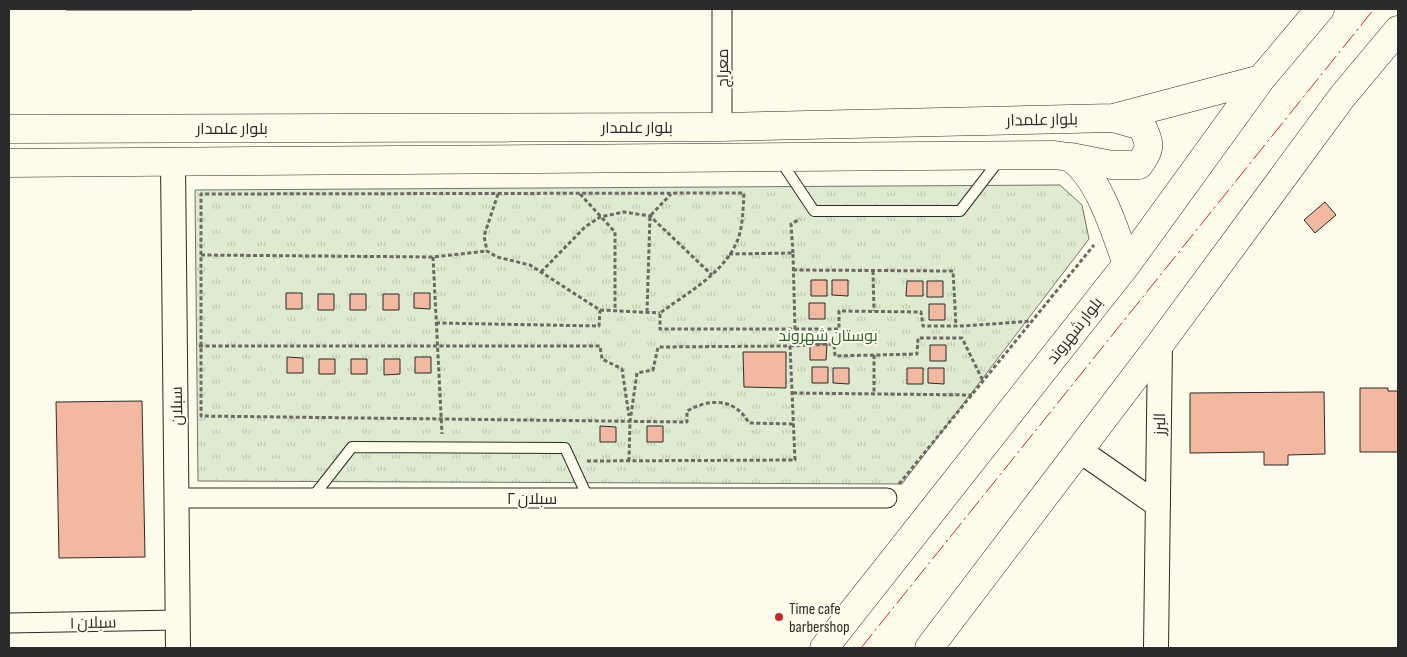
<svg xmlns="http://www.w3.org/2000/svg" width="1407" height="657" font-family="'Sofia Sans Condensed',Cairo,sans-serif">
<defs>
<pattern id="park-tufts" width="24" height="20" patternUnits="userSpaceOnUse" patternTransform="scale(1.25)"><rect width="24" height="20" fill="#deebd1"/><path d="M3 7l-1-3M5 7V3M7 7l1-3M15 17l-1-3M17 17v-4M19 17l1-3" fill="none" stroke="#bfcab4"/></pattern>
</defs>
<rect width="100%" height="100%" fill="#fdfbea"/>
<path fill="url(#park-tufts)" stroke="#74746e" d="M1060,185L1082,205L1089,239L902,484L198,481L195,190Z"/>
<path fill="#f2b8a0" stroke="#2b2b2b" d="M66,9H192V10H66Z
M1325,202L1336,215L1315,233L1304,220Z
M811,280H827V296H811Z
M832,280H848V296L832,295Z
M907,281H923V296H906Z
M927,281H943V297H927Z
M286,293H302V309H286Z
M414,293H430V309L414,308Z
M318,294H334V310H318Z
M350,294H366V310H350Z
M383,294H399V310H383Z
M809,303H825V319H809Z
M929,304H945V320H929Z
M810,344H827L826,360H810Z
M930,345H946V361H930Z
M743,352H786V388L744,387Z
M287,357L303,358V373H287Z
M415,357H431V373H415Z
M319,359H335V374H319Z
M351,359H367V374H351Z
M384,359H400V374L384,375Z
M812,367H828V383H812Z
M833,368H849V384L833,383Z
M907,368H923V384H907Z
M928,368H944V384L928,383Z
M1360,388H1388V391H1398V452H1360Z
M1324,392L1325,454L1288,455V465H1264V452L1190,453V393Z
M142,401L145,557L59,558L56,402Z
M600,426L616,427V442H600Z
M647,426H663V442H647Z"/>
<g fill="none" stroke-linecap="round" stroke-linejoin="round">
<defs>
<path id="service" d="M780,160L814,211H960L1000,159
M312,498L352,447L565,448L588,498"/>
<path id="minor" d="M722,9V127
M177,498H887
M9,623L178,620"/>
<path id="tertiary" d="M173,163L178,648
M1079,450L1158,505
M1156,648L1160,344"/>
<path id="secondary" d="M9,129L722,127L1113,118L1261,79
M1071,157L1112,165H1139C1152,148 1150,144 1142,126L1113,118
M9,163L1054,155C1060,156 1068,156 1072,159C1100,179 1115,232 1127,264
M824,648L1127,264L1261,79L1320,9
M929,648L1160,344L1342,97L1398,30"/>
</defs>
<use href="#service" stroke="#2b2b2b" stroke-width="12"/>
<use href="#minor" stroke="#2b2b2b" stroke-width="21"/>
<use href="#tertiary" stroke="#2b2b2b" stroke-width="26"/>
<use href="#secondary" stroke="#2b2b2b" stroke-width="29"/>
<path stroke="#6a6964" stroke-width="3" stroke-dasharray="4 2.5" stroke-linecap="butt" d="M498,194L484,236L487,251L497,257L530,265L600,310L660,313
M580,194L615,232V311
M793,253L791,224L800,219
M729,254L793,253L795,329H660V313C687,293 725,273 738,239C743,225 743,209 744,193L201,194V416L687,422V411C710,398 735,398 749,423L794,424
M201,255L433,257L487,251
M433,257L442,434
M793,270L953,271L956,326
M873,271L874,311
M541,272L585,227L600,217L624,212L650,216L712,275
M647,312L650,216L671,194
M436,323L599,326L600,310
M795,329H839V311L921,312L923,326H964L1032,321
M199,346H600L602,359L622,369L629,416
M790,346L834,344L835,356L917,354L918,338H962L983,381
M874,355V394
M793,393L972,395
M587,461L795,460L790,346L658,347L653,370L637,373L630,422L629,461
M899,484L1094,245"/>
<use href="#service" stroke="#fdfbea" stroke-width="10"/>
<use href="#minor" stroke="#fdfbea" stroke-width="19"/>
<use href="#tertiary" stroke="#fdfbea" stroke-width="24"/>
<use href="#secondary" stroke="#fdfbea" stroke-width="28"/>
<path stroke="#c62828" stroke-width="1" stroke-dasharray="18 4 2.5 4" stroke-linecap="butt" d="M861,648L1374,9"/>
</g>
<circle fill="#c62828" stroke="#fdfbea" stroke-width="2" cx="779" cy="617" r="5"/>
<g text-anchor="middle" stroke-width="4" stroke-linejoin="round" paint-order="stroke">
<g font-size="16" fill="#2b2b2b" stroke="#fdfbea">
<text transform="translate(722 68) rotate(-90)" y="6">معراج</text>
<text transform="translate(1042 119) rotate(-1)" y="6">بلوار علمدار</text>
<text x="637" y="133">بلوار علمدار</text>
<text x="232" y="134">بلوار علمدار</text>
<text transform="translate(1074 330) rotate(-52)" y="6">بلوار شهروند</text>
<text transform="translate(176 406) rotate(-91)" y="6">سبلان</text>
<text transform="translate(1159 424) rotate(-89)" y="6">البرز</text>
<text x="532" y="504">سبلان ۲</text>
<text transform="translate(93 622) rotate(-1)" y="6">سبلان ۱</text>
</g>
<g font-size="16" fill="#34623c" stroke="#fdfbea">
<text x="828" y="341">بوستان شهروند</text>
</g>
<g font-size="16" fill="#2b2b2b" stroke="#fdfbea" text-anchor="start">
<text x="789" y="614">Time cafe<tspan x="789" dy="18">barbershop</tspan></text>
</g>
</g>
<rect width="1407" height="657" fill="none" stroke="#2b2b2b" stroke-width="20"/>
</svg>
